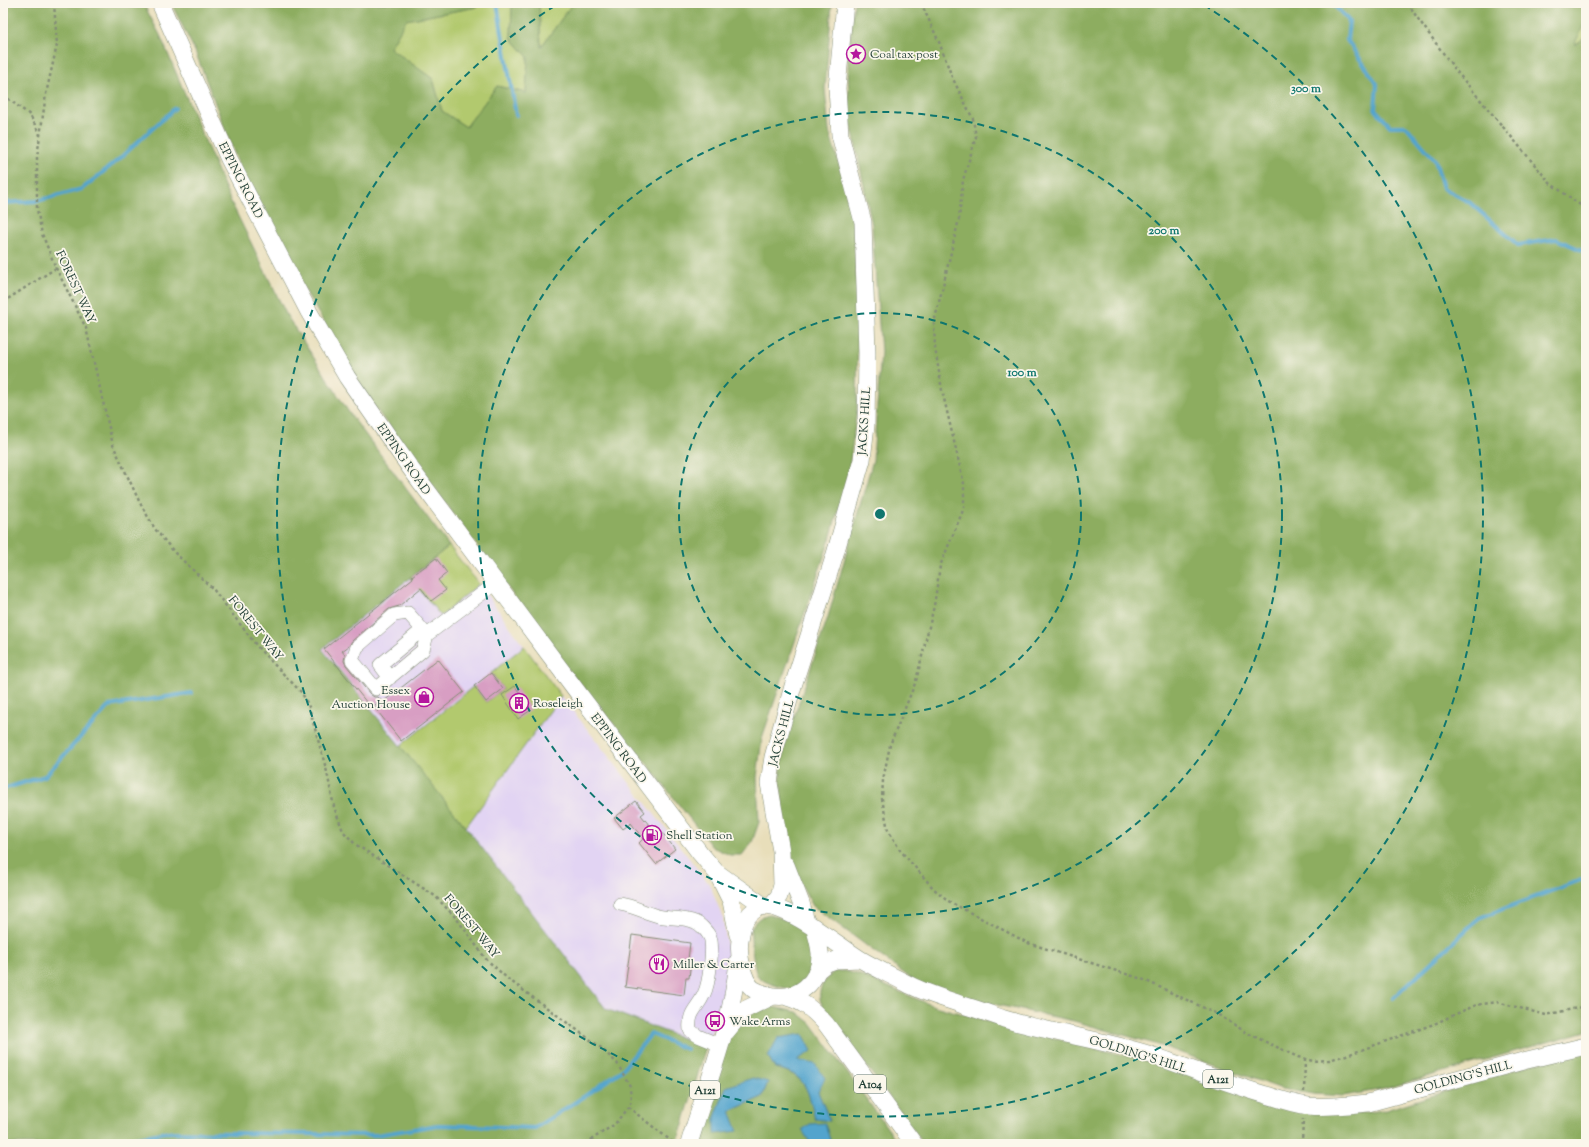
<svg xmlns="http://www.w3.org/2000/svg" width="1589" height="1147" font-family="'Sorts Mill Goudy',serif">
<rect width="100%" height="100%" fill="#fbf7ec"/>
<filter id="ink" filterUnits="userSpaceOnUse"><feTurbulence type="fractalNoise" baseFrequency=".025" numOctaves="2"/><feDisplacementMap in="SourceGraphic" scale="8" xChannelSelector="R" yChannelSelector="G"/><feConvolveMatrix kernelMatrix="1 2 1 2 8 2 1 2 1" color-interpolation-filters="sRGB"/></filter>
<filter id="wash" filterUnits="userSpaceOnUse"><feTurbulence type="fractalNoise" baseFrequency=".012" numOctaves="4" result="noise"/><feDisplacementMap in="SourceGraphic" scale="16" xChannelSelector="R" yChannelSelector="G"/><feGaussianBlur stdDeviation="0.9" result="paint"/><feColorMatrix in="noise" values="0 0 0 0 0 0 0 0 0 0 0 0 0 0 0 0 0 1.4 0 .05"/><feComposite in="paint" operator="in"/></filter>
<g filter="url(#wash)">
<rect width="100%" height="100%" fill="#e8deba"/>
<path fill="#e2d4f3" d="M410,578L441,616L479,584L524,646L400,746L322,649Z
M561,696L710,885L723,919L729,958L722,1003L706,1047L606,1009L466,827Z"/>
<path fill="#b2c96e" stroke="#688351" d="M475,3H512L511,38L528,57L526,93L497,86L466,127L442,111L433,79L390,48L405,20L477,7Z
M539,3H573L541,47Z
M1586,20V37L1573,46Z
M449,546L479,584L441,616L410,578Z
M524,646L561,696L466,827L400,746L474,686L486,702L503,689L491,673Z"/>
<path fill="#8dad61" stroke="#56754a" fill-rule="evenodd" d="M3,3H143L160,35L231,202L287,316L350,414L449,546L322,649L466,827L606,1009L706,1047L677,1144H3Z
M171,3H475L477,7L406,20L390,48L433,79L442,111L466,127L497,86L526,93L528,57L511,38L512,3H539L541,47L573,3H832L825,89L829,131L844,180L854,229L858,320L857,409L849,470L830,539L762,738L757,777L759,822L752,842L742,855H730L712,847L648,765L564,664L368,398L306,292L243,176L195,51Z
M854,3H1586V20L1574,45L1586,37V1031L1384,1089L1343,1096L1313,1094L1282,1089L1159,1045L1074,1021L993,1004L941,991L917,983L813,906L793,870L784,823L780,777L785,744L828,617L873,460L881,352L872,225L849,113L848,59Z
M769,914L804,926L816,946L808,981L794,990C783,987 765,985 757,975C754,970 750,936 751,930C753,921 761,916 769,914Z
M835,971H845L860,975L931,1005L1005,1026L1147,1061L1301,1110L1340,1115L1386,1110L1528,1065L1586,1050V1144H924L825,1010C823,1006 820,1002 820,998C818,987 827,976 835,971Z
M763,1005L797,1012L811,1023L899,1144H835L830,1140L825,1124L803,1130L811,1144H749L744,1140L734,1144H691L731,1031ZM811,1051L796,1060L818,1092L830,1121L815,1119C808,1091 807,1075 775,1068L768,1056ZM768,1082L762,1097L730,1111Z"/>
<path fill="#52a4cd" stroke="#387080" d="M803,1034L812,1051L797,1060L815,1064L825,1078L818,1092L830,1121L815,1119C808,1091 807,1074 775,1068L768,1056L778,1038Z
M753,1078L768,1082L762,1097L730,1111L738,1131L715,1134V1117L726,1087Z
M825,1123L830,1140L835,1144H811L802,1130L810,1124Z"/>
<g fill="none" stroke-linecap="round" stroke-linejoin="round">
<path stroke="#52a4cd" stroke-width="4" d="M497,3L516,115
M1332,3L1349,21L1347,40L1377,84L1375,109L1390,126H1406L1435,160L1443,188L1469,202L1518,245L1556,239L1586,252
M3,203L37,201L82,189L118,160L175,108
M3,789L45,776L109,706L191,693
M1393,998L1479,918L1586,878
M98,1144L167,1132L376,1135L438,1125L535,1128L585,1096L622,1070L651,1034L686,1049"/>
</g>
<g id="blocks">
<path fill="#d89ec3" d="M436,558L447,573L438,580L446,590L431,601L421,588L399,606L389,609L352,641L349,646L342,651L345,655L344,661L346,665L370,694L374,697H378L381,700L371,708L324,649L413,578L412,576Z
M438,659L464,692L401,741L375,708Z
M491,673L503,689L486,702L474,686Z
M515,686L531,710L518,719L502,695Z
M636,801L645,812L641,815L654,831L658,827L675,849L656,864L639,843L643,839L631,823L623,829L614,818Z
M632,935L690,943L688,960H691L689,978H686L684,995L625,987Z"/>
</g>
</g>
<g filter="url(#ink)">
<use href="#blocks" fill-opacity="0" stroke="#848e77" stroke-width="1"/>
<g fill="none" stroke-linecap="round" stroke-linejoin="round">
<defs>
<path id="minor" d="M427,635L408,613L394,615L357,647L352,660L376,689L423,650L427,635L496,583
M390,678L380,665L422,630
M620,904C634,906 645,913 658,916C670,919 683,917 695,922C700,924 707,931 710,937C714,947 709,984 704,994C697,1010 688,1011 690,1030L698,1036L720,1045"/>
<path id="major" d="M160,3L229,159L309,312L347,377L411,469L576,690L700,853L716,872L764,906
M786,865L801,903L806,922
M718,875L731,901L738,935
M770,907L779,896L782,885L781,851L769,783L773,757L793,686L835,554L862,460L866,425L867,353L863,222L840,135L837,88L845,3
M814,927C817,936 819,944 820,953C821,982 797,1002 769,995C764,994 758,992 753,989C742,980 738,953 740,940C742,926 744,916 758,908C780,897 841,948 860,959C875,968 891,975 906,983C924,993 944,998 963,1005C977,1009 990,1014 1004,1019C1052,1033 1103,1040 1151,1055C1191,1068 1229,1085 1270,1096C1282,1100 1295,1104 1308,1106C1327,1108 1349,1105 1368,1103L1523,1061L1586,1046
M816,972L827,963L836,960L860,959
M787,997C805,1002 813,1010 826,1024L914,1144
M726,1032L744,1010L773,996
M689,1144C707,1084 732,1024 738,961"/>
</defs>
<use href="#minor" stroke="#848e77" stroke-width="14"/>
<use href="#major" stroke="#848e77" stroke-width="18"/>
<path stroke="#848e77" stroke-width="2.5" stroke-dasharray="3 3" stroke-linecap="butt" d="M54,3L57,45L46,94L37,157V209L42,234L56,268L86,328L113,445L140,503L155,529L175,553L213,589L260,650L302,693L309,707L327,772L334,807L343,831L355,844L435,896L457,919L486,959L508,979L600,1047L617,1063L630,1086L631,1101L628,1107L615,1124L585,1144
M921,3L939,42L952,77L973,119L976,137L963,180L959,219L934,323L935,348L942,390L964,484V508L940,566L934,606L916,681L890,745L883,780L882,799L888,830L900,850L934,889L950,902L1028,943L1142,979L1217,1014L1249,1034L1298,1057L1313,1061L1329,1060L1350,1054L1434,1024L1476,1005L1497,1002L1546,1015L1586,1006
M1408,3L1416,16L1457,72L1550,183L1586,209
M3,95L30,115L40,135
M3,302L56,268
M1304,1092L1305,1059
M628,1107L675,1144
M1302,1144L1303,1119"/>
<use href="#minor" stroke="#fff" stroke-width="13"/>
<use href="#major" stroke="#fff" stroke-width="17"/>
</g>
</g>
<g fill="none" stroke="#0f766e" stroke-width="2" stroke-dasharray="7 5">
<circle cx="880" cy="514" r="201"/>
<circle cx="880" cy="514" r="402"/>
<path d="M1204 5A603 603 0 1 1 556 5"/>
</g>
<defs>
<symbol id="sight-ring" viewBox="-11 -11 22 22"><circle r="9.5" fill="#fbf7ec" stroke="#b5179e" stroke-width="1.5"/><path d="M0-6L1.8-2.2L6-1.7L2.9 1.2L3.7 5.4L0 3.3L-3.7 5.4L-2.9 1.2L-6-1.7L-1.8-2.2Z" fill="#b5179e"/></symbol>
<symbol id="shop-ring" viewBox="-11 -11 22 22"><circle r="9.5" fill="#fbf7ec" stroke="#b5179e" stroke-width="1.5"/><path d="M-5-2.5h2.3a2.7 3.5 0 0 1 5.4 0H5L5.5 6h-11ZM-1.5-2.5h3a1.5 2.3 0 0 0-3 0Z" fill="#b5179e"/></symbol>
<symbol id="building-ring" viewBox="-11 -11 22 22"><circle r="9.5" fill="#fbf7ec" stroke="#b5179e" stroke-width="1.5"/><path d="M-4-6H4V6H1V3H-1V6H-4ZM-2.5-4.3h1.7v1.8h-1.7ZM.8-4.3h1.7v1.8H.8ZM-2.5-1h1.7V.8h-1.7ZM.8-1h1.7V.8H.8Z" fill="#b5179e"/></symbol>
<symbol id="fuel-ring" viewBox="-11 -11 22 22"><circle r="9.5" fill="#fbf7ec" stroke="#b5179e" stroke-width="1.5"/><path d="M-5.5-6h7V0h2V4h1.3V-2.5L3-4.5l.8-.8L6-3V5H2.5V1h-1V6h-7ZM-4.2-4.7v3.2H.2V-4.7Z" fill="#b5179e"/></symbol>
<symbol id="restaurant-ring" viewBox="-11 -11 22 22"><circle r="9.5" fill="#fbf7ec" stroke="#b5179e" stroke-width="1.5"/><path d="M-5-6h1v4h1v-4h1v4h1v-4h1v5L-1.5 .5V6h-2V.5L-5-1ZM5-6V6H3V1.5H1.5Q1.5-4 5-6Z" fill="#b5179e"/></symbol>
<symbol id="bus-ring" viewBox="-11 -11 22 22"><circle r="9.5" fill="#fbf7ec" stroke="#b5179e" stroke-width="1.5"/><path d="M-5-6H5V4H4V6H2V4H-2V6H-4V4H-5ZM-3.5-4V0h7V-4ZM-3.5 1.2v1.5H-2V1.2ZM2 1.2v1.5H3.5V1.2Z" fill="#b5179e"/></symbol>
</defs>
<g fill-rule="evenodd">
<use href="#sight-ring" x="845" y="43" width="22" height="22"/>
<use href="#shop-ring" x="413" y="686" width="22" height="22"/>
<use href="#building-ring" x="508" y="692" width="22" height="22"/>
<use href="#fuel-ring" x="641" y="824" width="22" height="22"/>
<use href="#restaurant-ring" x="648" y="953" width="22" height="22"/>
<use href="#bus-ring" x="704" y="1010" width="22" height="22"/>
</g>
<g text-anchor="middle" stroke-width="3.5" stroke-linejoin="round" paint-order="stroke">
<g fill="#fbf7ec" stroke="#61756b" stroke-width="1">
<rect x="1203" y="1070" width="30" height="18" rx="3"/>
<rect x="854" y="1075" width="32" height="18" rx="3"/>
<rect x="690" y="1081" width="30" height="18" rx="3"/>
</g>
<g font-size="11" font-weight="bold" fill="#1f3d34">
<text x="1218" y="1083">A121</text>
<text x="870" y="1088">A104</text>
<text x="705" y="1094">A121</text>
</g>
<g font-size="12" fill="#1f3d34" stroke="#fbf7ec" text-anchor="start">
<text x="870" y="58">Coal tax post</text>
<text x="410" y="694" text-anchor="end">Essex<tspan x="410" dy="14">Auction House</tspan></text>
<text x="533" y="707">Roseleigh</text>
<text x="666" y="839">Shell Station</text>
<text x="673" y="968">Miller &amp; Carter</text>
<text x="729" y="1025">Wake Arms</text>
</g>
<g font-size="12" fill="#1f3d34" stroke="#fbf7ec">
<text transform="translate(241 180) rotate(63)" y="4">EPPING ROAD</text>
<text transform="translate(76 287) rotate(65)" y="4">FOREST WAY</text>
<text transform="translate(864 421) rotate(-86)" y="4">JACKS HILL</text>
<text transform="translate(404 459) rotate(55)" y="4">EPPING ROAD</text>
<text transform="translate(256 628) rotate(51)" y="4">FOREST WAY</text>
<text transform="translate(781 733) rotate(-75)" y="4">JACKS HILL</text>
<text transform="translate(619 748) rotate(53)" y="4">EPPING ROAD</text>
<text transform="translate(472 926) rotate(50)" y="4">FOREST WAY</text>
<text transform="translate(1138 1054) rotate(17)" y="4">GOLDING'S HILL</text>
<text transform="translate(1463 1077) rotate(-15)" y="4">GOLDING'S HILL</text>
</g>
</g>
<circle cx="880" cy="514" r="6" fill="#0f766e" stroke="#fbf7ec" stroke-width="2"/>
<g font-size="12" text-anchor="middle" font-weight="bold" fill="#0f766e" stroke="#fbf7ec" stroke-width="3.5" stroke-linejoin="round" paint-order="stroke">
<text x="1306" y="92">300 m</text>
<text x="1164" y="234">200 m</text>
<text x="1022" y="376">100 m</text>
</g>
<rect width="1589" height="1147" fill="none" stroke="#fbf7ec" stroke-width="16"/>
</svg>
